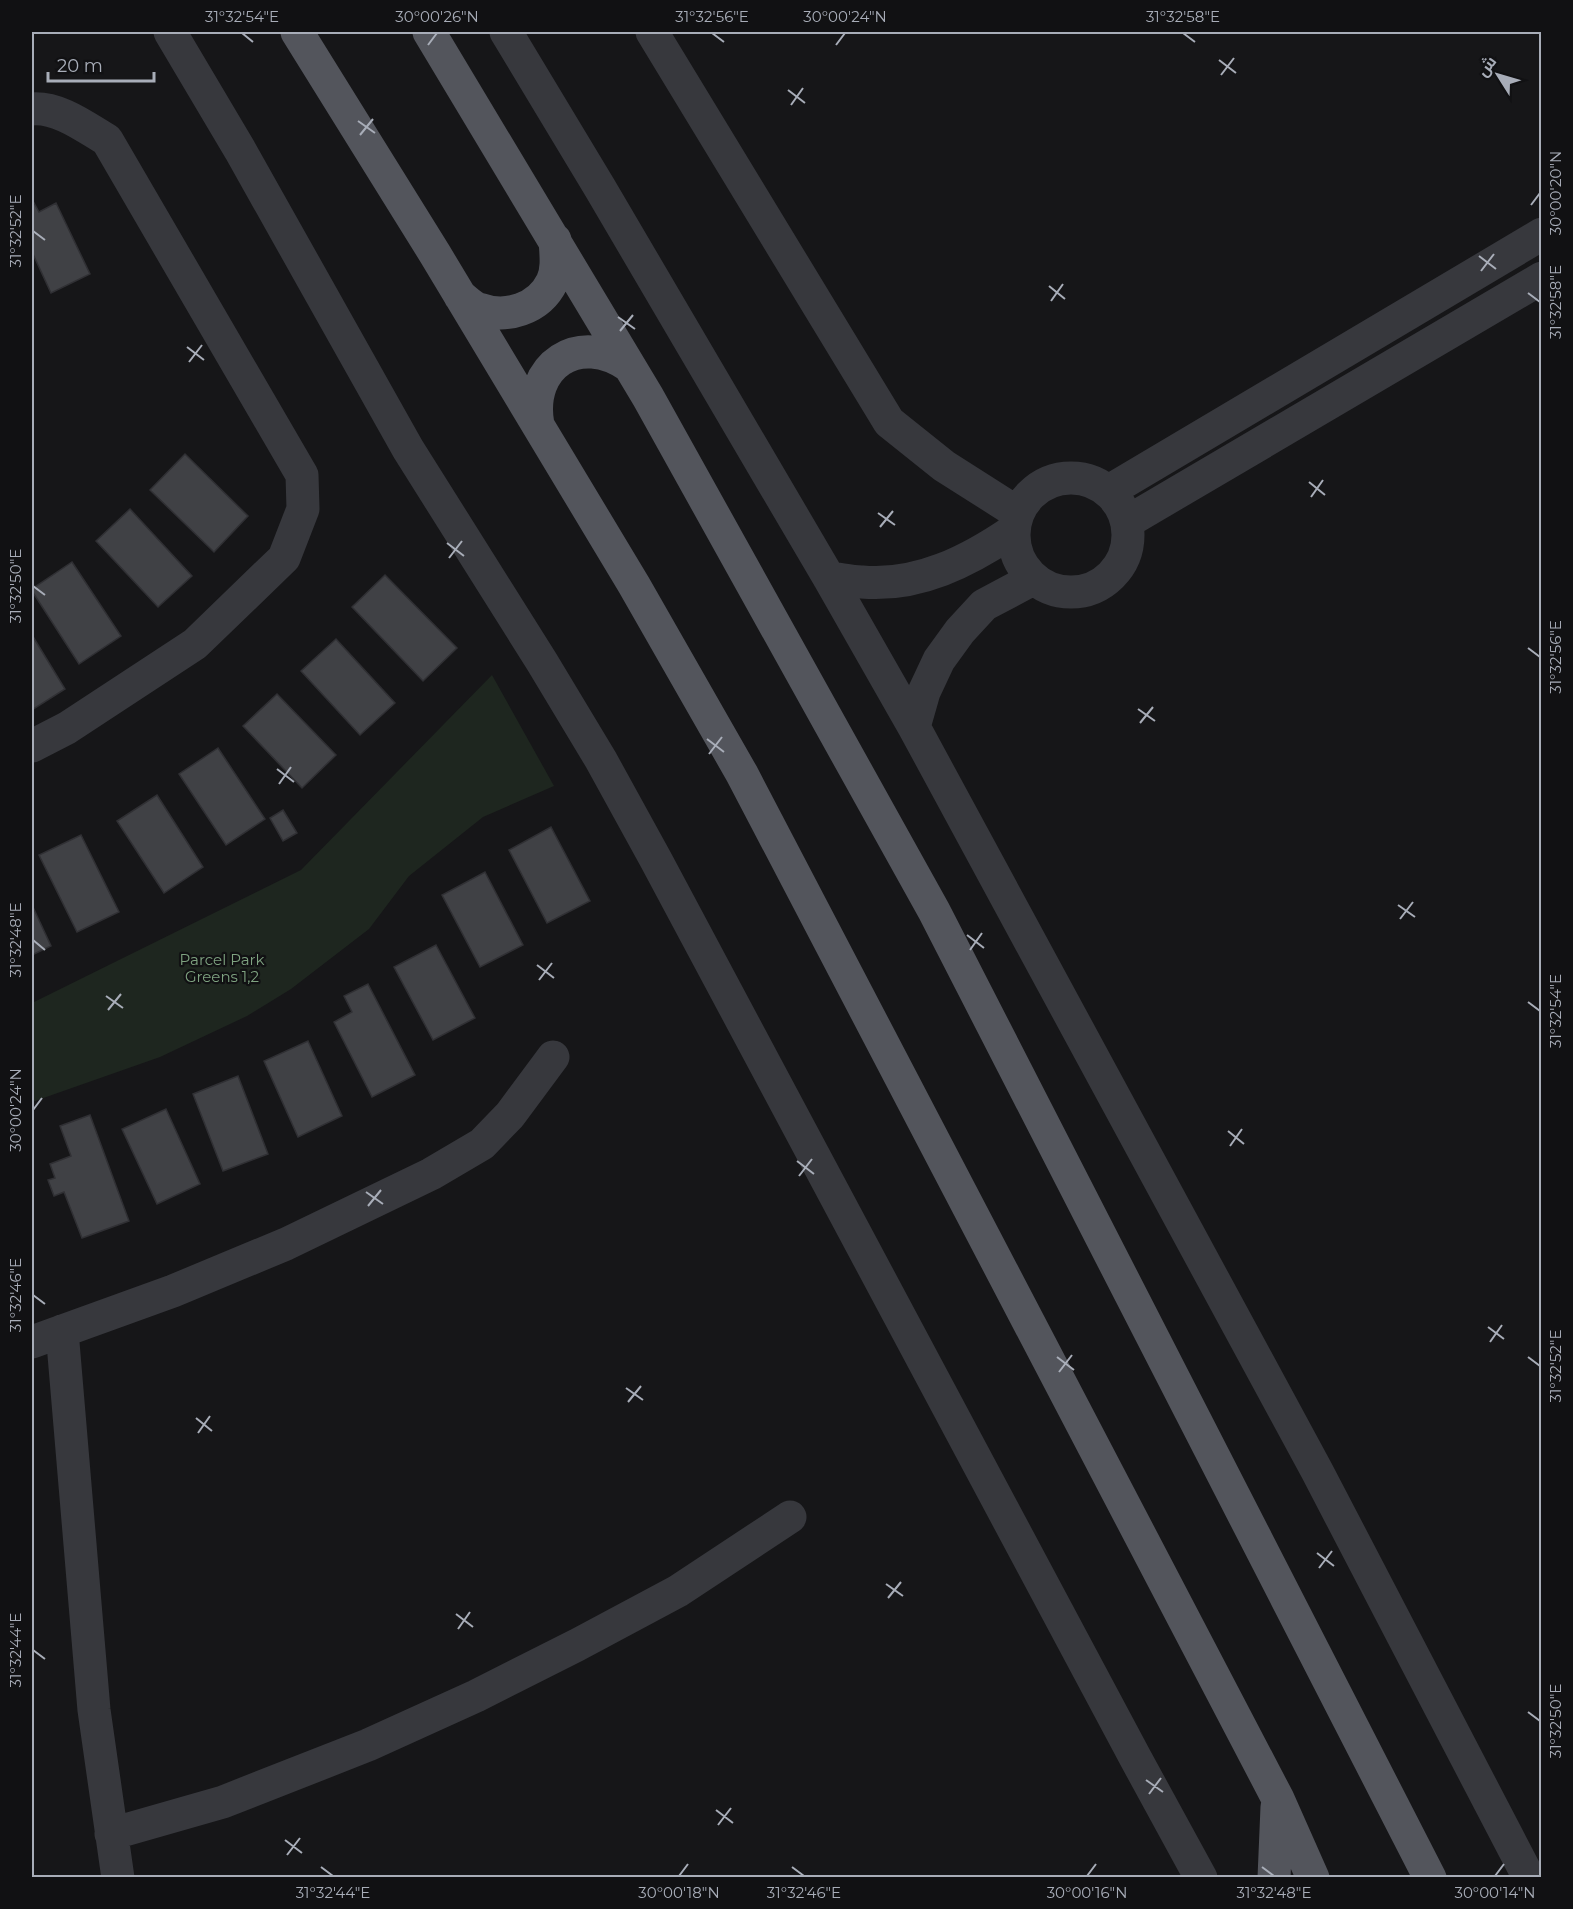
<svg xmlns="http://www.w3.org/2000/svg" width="1573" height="1909" font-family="Montserrat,Cairo,sans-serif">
<rect width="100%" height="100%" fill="#161618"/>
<path fill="#1e261f" d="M492,675L554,786L483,817L409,876L369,929L291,989L247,1016L160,1057L32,1102V1003L301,870Z"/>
<path fill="#404145" stroke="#303034" stroke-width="1.5" d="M33,201L39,212L56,203L90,274L51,293L32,252V202Z
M185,454L248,516L214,552L150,490Z
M130,509L192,576L158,607L96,541Z
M72,562L121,636L79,664L32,591V589Z
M385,575L457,648L423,681L352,607Z
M32,635L65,689L32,710Z
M336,639L395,703L360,735L301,671Z
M277,694L336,755L302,788L243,726Z
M218,748L265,819L226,845L179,774Z
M157,795L203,867L164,893L117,821Z
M283,810L297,833L283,841L270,818Z
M551,827L590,901L547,923L509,850Z
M81,835L119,912L77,932L39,855Z
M485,872L523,945L480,967L442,895Z
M32,905L51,946L32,955Z
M436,945L475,1018L433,1040L394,967Z
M368,984L415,1075L372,1097L334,1022L352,1012L344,996Z
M308,1041L342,1116L298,1137L264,1061Z
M238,1076L268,1154L223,1171L193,1094Z
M166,1109L200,1184L157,1204L122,1129Z
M90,1115L129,1221L82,1238L64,1192L54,1196L48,1180L55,1178L50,1164L71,1156L60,1126Z"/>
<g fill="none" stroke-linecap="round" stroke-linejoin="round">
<path stroke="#37383d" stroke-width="33" d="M170,32L240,150L408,449L542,662L601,760L656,860L1136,1759L1201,1878
M506,32L600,188L829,578L914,727L1317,1471L1529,1878
M652,32L889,422L944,466L1018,513
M32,109C59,107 85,127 107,140L302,475L303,509L284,558L195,644L67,728L32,746
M1014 535a57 57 0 1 1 114 0a57 57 0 1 1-114 0Z
M1109,491L1542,234
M1127,522L1542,278
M829,578C840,579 851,582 862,582C918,587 969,561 1014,530
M914,727L924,692L939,660L960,631L984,605L1033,579
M62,1331L94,1710L118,1878
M32,1342L173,1291L286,1244L431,1174L482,1144L510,1115L553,1057
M111,1834L223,1802L368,1745L476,1696L577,1645L678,1591L790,1517"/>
<path stroke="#53555c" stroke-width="33" d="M297,32L435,254L634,585L742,774L1278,1799L1313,1878
M429,32L648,397L934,911L1430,1878
M460,296C466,300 472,307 479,309C506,319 539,309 552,282C558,269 556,255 555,240
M538,425C527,365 579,331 629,366
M1274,1878L1277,1807"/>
</g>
<path fill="none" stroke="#a8adb8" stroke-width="2" d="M242,33L253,42M712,33L724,42M1183,33L1195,42M428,45L437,33M836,45L845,33M1219,60L1236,73M1221,75L1234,58M788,90L805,103M791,105L803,88M358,121L375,133M360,135L373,119M1531,205L1540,193M33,231L45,240M1479,256L1496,269M1481,271L1494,254M1049,286L1065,299M1528,293L1540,302M1051,301L1063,284M618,317L635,329M620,331L633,315M187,347L204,360M189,362L202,345M1309,482L1325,495M1311,497L1323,480M878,513L895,525M880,527L893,511M447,543L464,556M449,558L462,541M33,586L45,595M1528,648L1540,657M1138,709L1155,721M1140,723L1153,707M707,739L724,752M709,754L722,737M277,769L294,782M279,784L291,767M1398,905L1415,917M1400,919L1413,902M967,935L984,948M33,940L45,950M970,950L982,933M537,965L554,978M539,980L552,963M106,996L123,1008M1528,1002L1540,1011M108,1010L121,994M33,1110L42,1098M1228,1131L1244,1144M1230,1146L1242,1129M797,1161L814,1174M799,1176L812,1159M366,1192L383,1204M368,1206L381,1190M33,1295L45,1304M1488,1327L1504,1339M1490,1342L1502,1325M1057,1357L1074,1370M1528,1357L1540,1366M1059,1372L1072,1355M626,1388L643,1400M628,1402L641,1386M196,1418L212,1431M198,1433L210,1416M1317,1553L1334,1566M1319,1568L1332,1551M886,1584L903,1596M888,1598L901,1582M456,1614L473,1627M458,1629L470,1612M33,1650L45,1659M1528,1712L1540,1721M1146,1780L1163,1792M1149,1794L1161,1778M716,1810L733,1823M718,1825L731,1808M285,1840L302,1853M287,1855L300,1838M321,1867L333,1876M792,1867L804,1876M1262,1867L1274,1876M679,1876L688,1864M1087,1876L1096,1864M1495,1876L1504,1864"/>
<g text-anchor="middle" stroke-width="4.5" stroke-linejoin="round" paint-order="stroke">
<g font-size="15" fill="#7fa381" stroke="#111113">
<text x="222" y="965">Parcel Park<tspan x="222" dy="17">Greens 1,2</tspan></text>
</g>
</g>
<rect width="1573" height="1909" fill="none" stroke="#111113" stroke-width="66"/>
<g transform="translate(1498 75) rotate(307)" stroke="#111113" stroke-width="4.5" paint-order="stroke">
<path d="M0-4.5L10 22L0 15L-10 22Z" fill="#a8adb8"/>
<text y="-9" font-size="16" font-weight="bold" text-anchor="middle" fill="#a8adb8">ش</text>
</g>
<path d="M48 72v9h106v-9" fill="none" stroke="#a8adb8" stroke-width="3"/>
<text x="57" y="72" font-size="18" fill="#a8adb8" stroke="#111113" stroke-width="4.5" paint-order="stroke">20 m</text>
<rect x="33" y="33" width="1507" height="1843" fill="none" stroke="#a8adb8" stroke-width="2"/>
<g font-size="15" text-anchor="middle" fill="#a8adb8">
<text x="242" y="22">31°32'54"E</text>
<text x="437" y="22">30°00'26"N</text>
<text x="712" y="22">31°32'56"E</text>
<text x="845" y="22">30°00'24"N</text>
<text x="1183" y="22">31°32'58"E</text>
<text transform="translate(1556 193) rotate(-90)" y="5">30°00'20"N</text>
<text transform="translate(16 231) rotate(-90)" y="5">31°32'52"E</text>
<text transform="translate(1556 302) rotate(-90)" y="5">31°32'58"E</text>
<text transform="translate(16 586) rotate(-90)" y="5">31°32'50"E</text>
<text transform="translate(1556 657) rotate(-90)" y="5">31°32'56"E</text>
<text transform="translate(16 940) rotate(-90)" y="5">31°32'48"E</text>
<text transform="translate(1556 1011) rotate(-90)" y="5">31°32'54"E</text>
<text transform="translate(16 1110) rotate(-90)" y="5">30°00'24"N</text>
<text transform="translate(16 1295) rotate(-90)" y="5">31°32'46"E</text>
<text transform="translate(1556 1366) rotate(-90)" y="5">31°32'52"E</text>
<text transform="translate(16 1650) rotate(-90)" y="5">31°32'44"E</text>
<text transform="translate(1556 1721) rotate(-90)" y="5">31°32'50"E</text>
<text x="333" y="1898">31°32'44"E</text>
<text x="679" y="1898">30°00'18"N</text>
<text x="804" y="1898">31°32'46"E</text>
<text x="1087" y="1898">30°00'16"N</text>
<text x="1274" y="1898">31°32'48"E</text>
<text x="1495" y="1898">30°00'14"N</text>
</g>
</svg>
